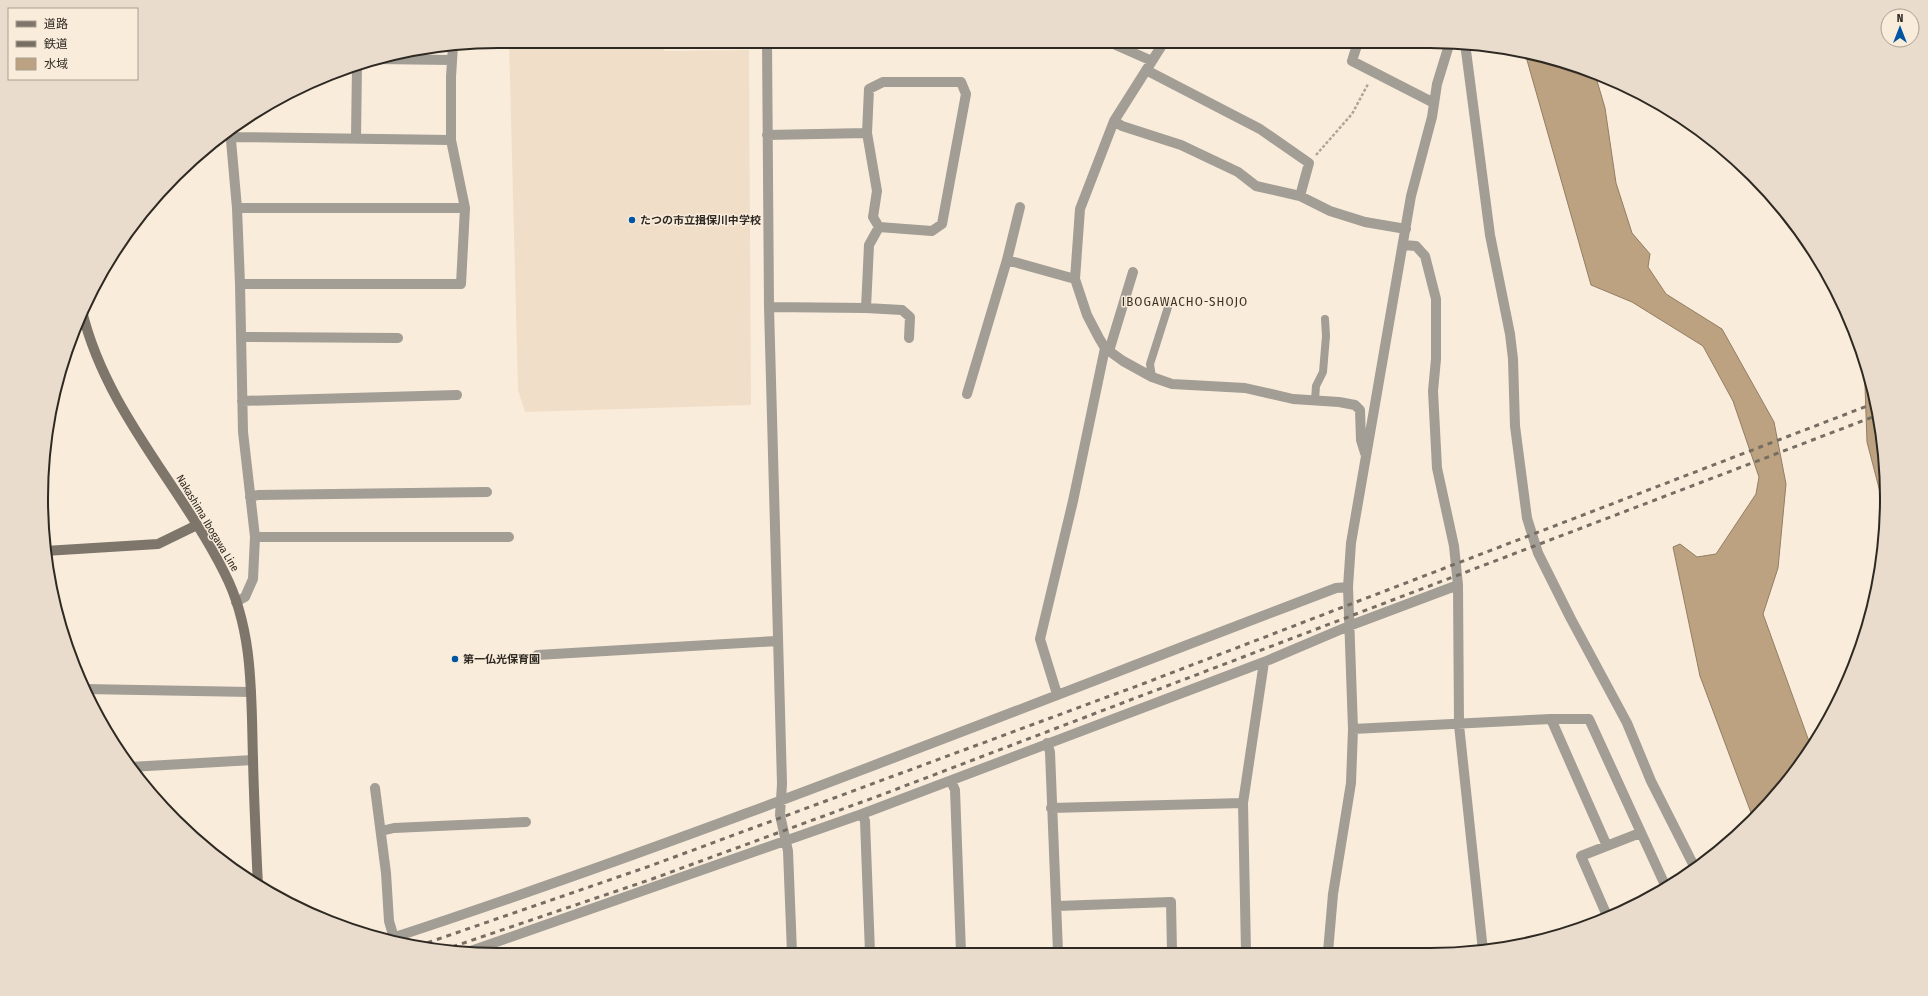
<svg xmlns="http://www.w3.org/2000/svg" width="1928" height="996" font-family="'Fira Sans Condensed','Noto Sans JP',sans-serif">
<rect width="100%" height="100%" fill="#faecdb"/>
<path fill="#f1dec8" d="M509,41H663L664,51L749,50L751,405L525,412L518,390Z"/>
<path fill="#bca281" stroke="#917e64" d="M1525,53L1548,57L1595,74L1605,108L1616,183L1632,233L1650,254L1648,267L1666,294L1722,329L1774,422L1786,484L1778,568L1763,614L1810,744L1774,799L1753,818L1700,676L1673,547L1680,544L1697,557L1716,554L1756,494L1759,477L1733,401L1703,346L1632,302L1591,285Z
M1864,358L1883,438L1886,515L1867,442Z"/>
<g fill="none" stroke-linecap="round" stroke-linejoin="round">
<path stroke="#afa497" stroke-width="2.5" stroke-dasharray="3 2" stroke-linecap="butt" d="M1316,155L1352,114L1368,84"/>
<path stroke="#a29d95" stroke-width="8" d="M1152,377L1150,364L1169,304
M1315,400L1316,386L1323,372L1326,336L1325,319"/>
<path stroke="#a29d95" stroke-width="10" d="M767,41L769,307L782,784L780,815L788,851L792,953
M1109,42L1152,61
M1164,42L1114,121L1080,209L1075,279L1087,315L1099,338L1105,348L1123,361L1152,377L1172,384L1245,388L1293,399L1339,402L1355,405L1360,410L1361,440L1365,453
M1358,42L1352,61L1434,103
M1465,43L1490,235L1510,334L1513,359L1515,426L1527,518L1538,553L1571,619L1627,723L1651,781L1695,868
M375,59L452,60
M1146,70L1260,129L1309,163L1300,196
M1114,121L1122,126L1181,145L1238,172L1256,186L1300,196L1330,211L1365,222L1406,229
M230,129L237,208L240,284L243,432L255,537L253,579L245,597L236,602
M767,135L867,133
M231,137L451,140
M356,138L357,64
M237,208H465
M1403,245L1416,246L1425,256L1436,299V359L1433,391L1437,468L1454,546L1458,585L1459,725L1483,951
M1007,260L1075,279
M240,284H461L465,208L451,140V77L453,45
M769,307L866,308L902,310L910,317L909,338
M866,308L869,245L879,227L873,217L877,191L867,133L869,89L883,82H961L966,94L942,224L932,231L879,227
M241,337L398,338
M1109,351L1133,272
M967,394L1007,260L1020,207
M242,401L457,395
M250,497L258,495L487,492
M255,537H509
M537,655L777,641
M84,689L251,692
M1057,694L1040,639L1073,501L1105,348
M1551,719L1607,846
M1353,729L1551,719H1589L1665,885
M1047,743L1050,752L1058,952
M130,767L253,760
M951,781L955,790L961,953
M375,788L386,873L389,921L394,938
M1051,808L1243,803
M862,814L865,821L870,953
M381,831L394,828L526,822
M1057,906L1171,902L1172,952
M1608,918L1581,856L1640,833
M386,940C707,835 1020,708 1336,588L1348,587
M1246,952L1243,803L1264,662
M1328,952L1333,894L1351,783L1353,729L1348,587L1351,543L1411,196L1432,117L1437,84L1449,45L1452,42
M465,953L862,814L1264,662L1349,626L1458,585"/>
<path stroke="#7e756b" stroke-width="10" d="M82,311C106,411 180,484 225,574C254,631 251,697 253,759C254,802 256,844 258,886
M45,551L158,544L197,525"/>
<path stroke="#766e63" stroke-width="3" stroke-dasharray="5 5" stroke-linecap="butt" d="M418,946L650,866L1145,683L1875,403
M443,950L652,879L881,795L1878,415"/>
</g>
<g fill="#0055a3" stroke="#faecdb" stroke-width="1.5">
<circle cx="632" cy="220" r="4"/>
<circle cx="455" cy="659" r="4"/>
</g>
<g text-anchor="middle" stroke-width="3" stroke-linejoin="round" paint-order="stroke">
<g font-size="11" font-weight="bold" fill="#2e2922" stroke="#faecdb" text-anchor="start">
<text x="640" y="224">たつの市立揖保川中学校</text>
<text x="463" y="663">第一仏光保育園</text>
</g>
<g font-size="11" fill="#2e2922" stroke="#faecdb">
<text transform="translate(208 523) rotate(59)" y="4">Nakashima Ibogawa Line</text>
</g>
<g font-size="13" letter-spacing="1" fill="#3e3426" stroke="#faecdb">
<text x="1185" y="306">IBOGAWACHO-SHOJO</text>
</g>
</g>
<path d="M0 0H1928V996H0ZM498 48H1430A450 450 0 0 1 1880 498V498A450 450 0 0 1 1430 948H498A450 450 0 0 1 48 498V498A450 450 0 0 1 498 48Z" fill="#eadccc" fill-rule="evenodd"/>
<path fill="none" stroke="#2e2922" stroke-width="2" d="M498 48H1430A450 450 0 0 1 1880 498V498A450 450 0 0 1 1430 948H498A450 450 0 0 1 48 498V498A450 450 0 0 1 498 48Z"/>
<rect x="8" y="8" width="130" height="72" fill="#faecdb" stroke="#a89e91"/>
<rect x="16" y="21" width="20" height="6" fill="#7e756b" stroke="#a89e91"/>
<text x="44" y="28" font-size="12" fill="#2e2922">道路</text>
<rect x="16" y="41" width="20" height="6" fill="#766e63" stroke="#a89e91"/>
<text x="44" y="48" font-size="12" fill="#2e2922">鉄道</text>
<rect x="16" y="58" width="20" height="12" fill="#bca281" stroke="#a89e91"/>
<text x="44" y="68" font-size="12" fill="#2e2922">水域</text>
<g transform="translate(1900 28)"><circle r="19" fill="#faecdb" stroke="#a89e91"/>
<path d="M0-3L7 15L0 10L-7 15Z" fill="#0055a3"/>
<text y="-6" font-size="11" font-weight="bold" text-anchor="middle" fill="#2e2922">N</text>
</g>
</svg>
